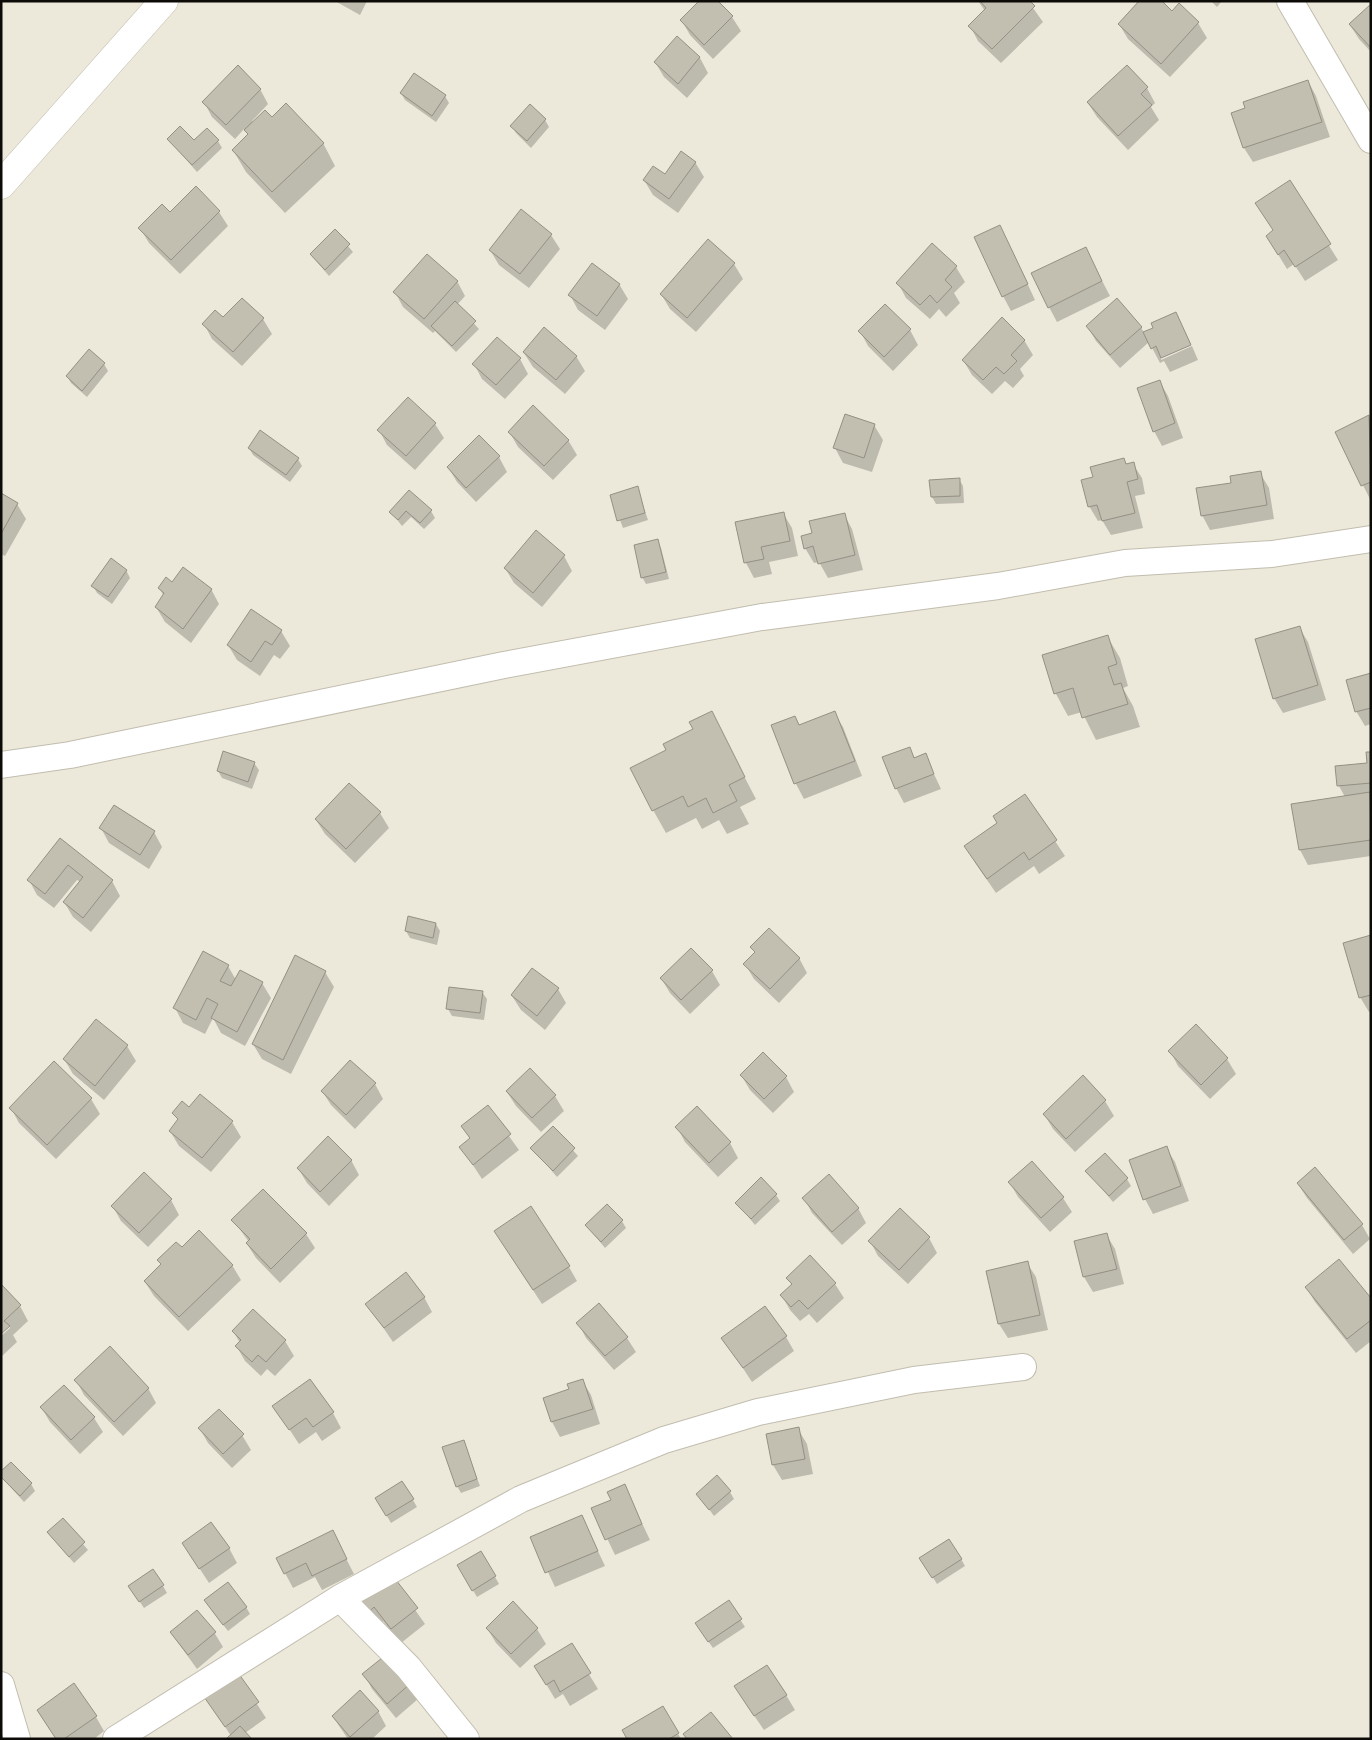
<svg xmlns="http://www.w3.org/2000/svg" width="1372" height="1740" font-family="Inter,sans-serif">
<rect width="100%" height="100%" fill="#ede9da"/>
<path fill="#0003" d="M335,1H367L360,15Z
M978,1H1028L1043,22L1001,63L978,41L970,26L985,11Z
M1211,1H1222L1217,7Z
M1179,5L1198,23L1207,38L1170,77L1128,39L1119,24L1172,12Z
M1371,5V52L1359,39L1350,25Z
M732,17L741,31L713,59L690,35L682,21Z
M677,38L700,58L708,73L687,98L664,77L655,62Z
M414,75L445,96L449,103L436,122L405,100L401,93Z
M1308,81L1316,96L1330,137L1253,162L1244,148Z
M1147,88L1155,103L1151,107L1159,120L1128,150L1097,117L1088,103Z
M260,89L268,104L252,121L254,122L272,118L323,143L335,166L285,213L246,172L233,150L249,136L244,129L235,139L212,117L204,102Z
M530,106L545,120L549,127L531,148L516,133L512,126Z
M168,139L194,142L218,141L222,148L197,172Z
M695,162L704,177L678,213L653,195L644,180L665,176Z
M1289,182L1338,260L1305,281L1294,264L1287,269L1276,251L1274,231Z
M219,212L228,226L180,274L149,243L140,228L170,214Z
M335,231L353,252L329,276L311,255Z
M551,235L560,249L529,288L499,265L490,250Z
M708,241L734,264L743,279L696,332L670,309L661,294Z
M1008,242L1035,300L1011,311L1003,296Z
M1085,248L1110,296L1057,322L1049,307Z
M956,267L965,282L954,293L960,303L946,317L939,309L930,319L906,298L898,283Z
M457,281L465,296L457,305L479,329L456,352L435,331L433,333L403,307L395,292Z
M619,284L628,299L605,330L578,310L570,295Z
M242,299L263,319L272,334L242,366L212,339L204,324L224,319Z
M885,306L910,330L918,345L893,371L868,346L860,331Z
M1176,313L1191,344L1161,357V360L1192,346L1198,360L1170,372L1164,361L1160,363L1149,342L1120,368L1096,341L1087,326L1141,327L1144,333L1154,329Z
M1024,340L1033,355L1020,369L1024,376L1013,388L1005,381L992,394L972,375L963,360Z
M524,353L576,356L585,371L565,394L533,367Z
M520,359L528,374L505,399L482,379L474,364Z
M104,364L108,371L87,397L71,383L67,376Z
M1160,382L1168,396L1183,438L1162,446L1154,431Z
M1369,417L1371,420V501L1336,432Z
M435,424L444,438L415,470L387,445L379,430Z
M874,425L883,440L872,472L843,463L835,448Z
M510,433L568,440L577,455L553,480L518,447Z
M249,448L298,459L302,466L290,482L253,455Z
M499,457L507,472L476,502L457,482L448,467Z
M1124,460L1127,465L1133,464L1142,478L1145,494L1135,496L1143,528L1111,535L1102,520L1098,521L1089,506L1094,478Z
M1260,473L1269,488L1274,519L1210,530L1202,515L1232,484Z
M959,479L963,486L964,503L936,504L932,497L931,481Z
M637,488L648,520L623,528L611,496Z
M409,492L431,511L435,518L424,529L411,517L402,526L391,512Z
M1,495L17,504L26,519L5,556L1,554Z
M783,513L792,528L798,556L769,562L772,574L754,578L746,563L737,523Z
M844,514L852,529L863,570L828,578L819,562L814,563L805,548L814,534Z
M657,541L661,548L669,579L646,584L642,577Z
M564,556L572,571L542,607L514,583L505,568Z
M126,570L130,578L112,604L97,593L93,586Z
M172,583L211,589L219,604L191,643L165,622L156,607L164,596L159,588Z
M1299,627L1308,642L1326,700L1283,713L1274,698Z
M281,631L290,646L280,659L274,655L260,676L237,660L228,645Z
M1107,636L1120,658L1128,686L1123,688L1133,706L1140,727L1096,740L1082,712L1068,716L1056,694L1044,656Z
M1371,674V724L1365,726L1356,711Z
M711,713L756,799L740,807L749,824L727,834L719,820L702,829L696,818L666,833L653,810L668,750L694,730Z
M834,713L843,727L862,776L804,799L796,784L772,726L795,717L800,726Z
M909,748L915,758L925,755L941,789L904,803L896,788Z
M1371,753V856L1308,865L1300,850L1293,805L1345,797L1339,786L1369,764Z
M254,763L259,770L252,789L222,778L218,771Z
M349,784L380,813L389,828L355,863L325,834L316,820Z
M1025,796L1065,856L1039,874L1034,866L996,893L974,861Z
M101,828L154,832L162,847L149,869L109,843Z
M61,840L112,881L120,896L91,932L73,917L64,902L81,882L77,880L54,908L37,895L29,880Z
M436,924L440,931L437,945L410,938L406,931Z
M1371,936V1012H1369L1360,997Z
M752,947L799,958L807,973L779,1003L754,979L745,964L755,953Z
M228,966L236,980L262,983L271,998L245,1046L221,1033L213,1018L205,1034L183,1023L175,1008Z
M712,971L720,985L690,1014L670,993L661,978Z
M325,972L334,987L291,1074L262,1059L253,1044Z
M558,989L566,1003L545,1030L521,1010L512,996Z
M482,992L487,999L484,1020L452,1016L448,1009Z
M1196,1026L1227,1059L1236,1074L1210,1099L1178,1066L1170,1051Z
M127,1046L136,1061L104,1100L73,1074L64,1059Z
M54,1063L91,1099L100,1114L56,1159L19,1123L11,1108Z
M530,1069L555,1096L564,1111L541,1132L516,1106L507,1092Z
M741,1075L786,1077L794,1092L773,1113L750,1090Z
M1083,1077L1105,1101L1114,1116L1075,1152L1053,1129L1044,1114Z
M375,1084L383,1099L355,1129L331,1105L322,1091Z
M200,1096L232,1122L241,1137L211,1172L179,1146L170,1131L178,1121L174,1113L189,1109Z
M488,1107L519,1150L482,1179L461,1147L470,1139L463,1126Z
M553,1127L578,1156L557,1177L532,1148Z
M677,1127L730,1143L738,1158L718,1177L685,1142Z
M1166,1148L1175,1162L1189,1201L1153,1214L1145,1199Z
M351,1160L359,1175L329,1206L307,1183L298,1168Z
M1087,1171L1127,1179L1131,1186L1113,1202Z
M1010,1183L1063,1198L1072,1212L1050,1232L1018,1197Z
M1298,1184L1362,1225L1370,1239L1353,1254L1307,1198Z
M776,1195L780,1201L755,1225L737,1203Z
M804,1198L858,1208L866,1223L842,1245L812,1213Z
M171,1200L179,1215L148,1247L121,1221L113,1207Z
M233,1220L306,1234L315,1248L280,1283L256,1258L247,1244L249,1242Z
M622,1221L626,1228L605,1248L586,1225Z
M1106,1234L1115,1249L1124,1284L1093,1292L1084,1277L1075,1242Z
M929,1238L937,1253L908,1284L878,1256L870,1241Z
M504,1246L569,1267L577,1281L542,1304Z
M182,1249L232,1265L241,1280L188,1331L154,1296L145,1282Z
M1027,1263L1036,1277L1048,1330L1008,1338L999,1324Z
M788,1278L835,1284L844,1298L817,1323L809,1314L800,1321L790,1310L782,1296L792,1286Z
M1,1286L20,1306L28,1321L13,1335L17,1342L2,1356L1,1336L10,1328V1325L1,1332Z
M1306,1287L1371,1300V1341L1356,1353L1315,1302Z
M424,1297L432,1312L393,1342L367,1304Z
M253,1310L285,1341L294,1356L275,1376L267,1369L261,1376L245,1361L237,1347L240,1343L233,1331Z
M578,1323L627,1338L636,1352L614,1370L586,1338Z
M786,1337L794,1351L752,1382L723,1338Z
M76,1380L148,1388L156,1403L123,1436L84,1395Z
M582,1380L591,1395L600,1424L560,1437L552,1422L544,1399L571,1390Z
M274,1406L333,1413L341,1428L322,1441L316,1432L299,1444Z
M41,1407L94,1418L103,1432L80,1454L50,1422Z
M200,1429L242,1435L251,1450L232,1468L208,1443Z
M798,1429L807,1444L813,1474L782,1480L773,1465L767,1435Z
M463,1441L480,1486L461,1493L457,1486Z
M1,1477L31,1484L35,1491L24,1502Z
M624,1485L650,1540L615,1555L593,1509L612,1500Z
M730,1492L734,1499L714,1516L698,1494Z
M377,1499L413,1500L417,1507L391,1523Z
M582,1517L605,1566L555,1587L532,1538Z
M63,1520L88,1550L74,1563L48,1533Z
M332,1531L354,1574L322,1590L315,1577L293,1588L285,1573Z
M183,1543L229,1548L237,1563L209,1583Z
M481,1552L499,1584L477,1597L458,1565Z
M961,1559L965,1566L937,1584L925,1565Z
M392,1577L425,1624L401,1643L383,1621L377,1627L361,1602Z
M163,1586L167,1593L144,1608L134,1593Z
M729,1602L745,1627L713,1648L701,1631Z
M513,1603L537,1629L546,1644L520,1668L496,1643L487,1628Z
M246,1607L250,1614L228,1631L210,1608Z
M214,1632L223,1647L197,1669L171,1633Z
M571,1645L598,1689L570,1706L563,1694L555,1699L536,1667Z
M236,1672L266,1718L245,1733L231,1736L204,1694Z
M364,1674L410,1684L418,1699L396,1718L372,1689Z
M786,1695L795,1710L764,1730L744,1701Z
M663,1708L681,1739H628Z
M38,1710L96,1717L104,1731L94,1739H56Z
M378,1711L386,1726L372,1739H348L333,1717Z"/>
<path fill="#c2beb0" stroke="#949083" d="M699,1H718L733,16L704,45L680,20Z
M980,1H1030L1035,6L992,49L968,26L986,8Z
M1139,1H1162L1172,11L1179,3L1199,22L1161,64L1118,24Z
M1371,4V48L1349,24Z
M677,36L700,57L678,84L654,62Z
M238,65L261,89L226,125L202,102Z
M1127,65L1148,87L1141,94L1152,105L1118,136L1087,102Z
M414,73L446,95L432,116L400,93Z
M1308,80L1322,122L1243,148L1231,113L1245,108L1243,102Z
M286,103L324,143L272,192L232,150L248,134L244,130L265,110L272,117Z
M530,104L546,119L527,141L510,126Z
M180,126L194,140L207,128L219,140L192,165L167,139Z
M681,151L696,162L669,199L643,180L653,166L665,174Z
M1290,180L1331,244L1295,267L1284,250L1278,255L1266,236L1273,230L1255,203Z
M196,186L220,211L171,260L138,228L162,204L170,212Z
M521,209L552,234L520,274L489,250Z
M1000,225L1028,284L1002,297L974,237Z
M335,229L350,244L325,270L310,254Z
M708,239L735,263L687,318L660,294Z
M932,243L957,266L945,280L952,287L937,303L930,295L920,305L896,283Z
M1086,247L1102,281L1048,308L1031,273Z
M427,254L458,281L424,319L393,292Z
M592,263L620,284L597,316L568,295Z
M242,298L264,318L233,352L202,324L215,310L223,317Z
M1117,298L1142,327L1110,355L1086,326Z
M455,301L476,321L452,346L431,326Z
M885,304L911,329L884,357L858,331Z
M1176,312L1191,345L1161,358L1156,346L1151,349L1143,332L1153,328L1151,323Z
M1002,317L1025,340L1011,355L1017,361L1004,374L996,367L983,380L962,360Z
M544,327L577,356L556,380L523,352Z
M497,337L521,358L496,385L472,364Z
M89,349L105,363L82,391L66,376Z
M1160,380L1175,423L1153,432L1137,388Z
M408,397L436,423L406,456L377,430Z
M533,405L569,440L544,466L508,432Z
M845,414L875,424L864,458L833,448Z
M1369,415L1371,482L1361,486L1335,432Z
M260,430L299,458L286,475L248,448Z
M479,435L500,456L466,488L447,467Z
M1124,458L1126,464L1134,462L1138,479L1127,482L1135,513L1102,521L1097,505L1088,507L1081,480L1093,477L1090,467Z
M1261,471L1267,505L1201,516L1196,488L1231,483L1230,476Z
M960,478V496L931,497L929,480Z
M638,486L645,513L617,521L610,495Z
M409,490L432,510L420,523L406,511L398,520L389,512Z
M1,493L18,503L1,534Z
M784,512L790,541L761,547L764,559L744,563L735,522Z
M845,513L855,555L818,564L813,546L804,549L801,536L812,533L809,521Z
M536,530L565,555L533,593L504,568Z
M658,539L666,572L641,578L634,545Z
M111,558L127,570L108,597L91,586Z
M183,567L212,589L183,629L155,607L164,593L158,588L166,577L172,582Z
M251,609L282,630L272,645L265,641L251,662L227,645Z
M1300,626L1318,685L1273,699L1255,639Z
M1108,635L1117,664L1108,667L1114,685L1121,683L1128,704L1082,718L1073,688L1054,694L1042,655Z
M1371,673V708L1355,712L1346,680Z
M712,711L745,777L729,785L737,801L713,813L706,798L688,807L683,796L652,811L630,768L666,750L663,744L693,729L689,722Z
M835,711L855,761L794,784L771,725L795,716L799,725Z
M910,747L914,758L926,753L934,774L895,789L882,757Z
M223,751L255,762L248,782L217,771Z
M1366,752H1371V783L1337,786L1335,766L1367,763Z
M349,783L381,812L346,849L315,819Z
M1370,792L1371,840L1299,850L1291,804Z
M1025,794L1057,840L1029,860L1024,852L987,879L964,846L997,823L993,816Z
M114,805L155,831L140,855L99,828Z
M60,838L113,880L83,918L63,902L83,877L68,865L45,894L27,880Z
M408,916L436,923L433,938L405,931Z
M769,928L800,958L770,989L743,964L755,952L750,947Z
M1371,935V995L1359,998L1343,943Z
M691,948L713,970L681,1000L660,978Z
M203,951L229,965L220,981L231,986L240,970L263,982L237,1032L211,1018L218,1004L207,998L196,1020L173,1008Z
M295,955L326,971L283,1060L252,1044Z
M532,968L559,988L537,1016L511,995Z
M449,987L483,991L480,1013L446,1009Z
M96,1019L128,1045L95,1086L63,1059Z
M1196,1024L1228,1058L1201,1085L1168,1051Z
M763,1052L787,1076L764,1099L740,1075Z
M350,1060L376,1083L346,1115L321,1091Z
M54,1061L92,1098L47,1145L9,1108Z
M530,1068L556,1095L532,1118L506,1091Z
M1083,1075L1106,1100L1066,1139L1043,1114Z
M200,1094L233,1121L202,1158L169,1131L178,1119L172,1113L182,1101L189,1107Z
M488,1105L511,1134L473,1165L459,1147L470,1138L461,1126Z
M697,1106L731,1142L709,1163L675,1127Z
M553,1126L575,1148L553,1171L530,1148Z
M328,1136L352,1160L320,1192L297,1168Z
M1167,1146L1181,1186L1143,1200L1129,1160Z
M1105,1153L1128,1178L1109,1196L1085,1171Z
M1032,1161L1064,1197L1041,1218L1008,1182Z
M1315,1167L1363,1224L1344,1240L1297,1183Z
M144,1172L172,1199L139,1233L111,1206Z
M829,1174L859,1208L832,1232L802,1198Z
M761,1177L777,1194L751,1219L735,1203Z
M263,1189L307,1233L271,1269L246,1243L250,1239L231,1220Z
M607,1204L623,1220L601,1242L585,1225Z
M531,1206L570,1266L533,1290L494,1231Z
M900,1208L930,1237L899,1270L868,1241Z
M199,1230L233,1265L179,1317L144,1281L161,1264L157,1260L176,1242L182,1247Z
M1107,1233L1117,1269L1083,1277L1074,1241Z
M810,1255L836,1283L808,1309L799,1300L791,1307L780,1295L792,1284L786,1278Z
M1339,1259L1371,1298V1320L1347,1339L1305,1287Z
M1028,1261L1040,1315L998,1324L986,1271Z
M406,1272L425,1297L384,1328L365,1304Z
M1,1284L21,1305L4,1321L10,1326L1,1334Z
M599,1303L628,1337L605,1356L576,1323Z
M765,1306L787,1336L743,1368L721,1338Z
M253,1309L286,1340L266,1362L258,1355L252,1362L235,1346L241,1340L232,1331Z
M110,1346L149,1388L114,1422L74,1380Z
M310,1379L334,1412L313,1427L306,1418L289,1430L272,1406Z
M583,1379L593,1409L551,1422L543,1398L569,1389L567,1384Z
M64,1385L95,1417L71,1440L40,1407Z
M219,1409L244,1434L223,1454L198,1428Z
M799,1427L805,1459L772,1465L766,1434Z
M464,1440L477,1479L456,1487L442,1447Z
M11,1462L32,1483L20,1496L1,1477V1471Z
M717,1475L731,1491L709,1510L696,1494Z
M402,1481L414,1499L386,1516L375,1498Z
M625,1484L642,1524L605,1540L591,1508L611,1500L607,1492Z
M582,1515L598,1551L545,1573L530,1537Z
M63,1518L85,1542L69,1557L47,1532Z
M211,1522L230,1548L199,1569L182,1543Z
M333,1530L347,1559L312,1576L306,1563L284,1574L276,1558Z
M949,1539L962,1559L932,1578L919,1558Z
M481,1551L496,1576L472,1591L457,1565Z
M153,1569L164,1585L139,1602L128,1586Z
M392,1575L418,1608L391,1629L374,1607L368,1613L359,1602Z
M228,1582L247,1607L223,1625L204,1600Z
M729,1600L742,1619L708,1642L695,1623Z
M513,1601L538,1628L511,1654L486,1628Z
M197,1610L216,1632L188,1655L170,1632Z
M572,1643L591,1673L560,1692L554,1680L546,1685L534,1666Z
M387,1654L411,1683L387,1704L362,1674Z
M767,1665L787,1695L754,1716L734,1686Z
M236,1670L259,1702L225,1727L202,1694Z
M74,1683L97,1716L64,1739H56L37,1710Z
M360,1690L379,1711L350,1737L332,1716Z
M663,1706L679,1733L669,1739H627L622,1730Z
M711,1712L733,1739H687L683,1734Z
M240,1726L252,1739H226Z"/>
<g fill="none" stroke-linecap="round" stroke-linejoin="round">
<defs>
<path id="street" d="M1290,1L1371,140
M1,765L70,755L504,665L762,617L998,586L1125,563L1272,554L1371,539
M340,1598L408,1667L466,1739
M1,1685L17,1739
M116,1739L340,1598L521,1499L664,1440L758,1412L914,1380L1023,1367"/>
<path id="secondary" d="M1,185L164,1"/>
</defs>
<use href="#street" stroke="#c1bdaf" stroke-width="28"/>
<use href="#secondary" stroke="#c1bdaf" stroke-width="29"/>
<use href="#street" stroke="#fff" stroke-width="26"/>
<use href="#secondary" stroke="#fff" stroke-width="28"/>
</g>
<rect width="1372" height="1740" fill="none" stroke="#0d0b07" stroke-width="5"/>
</svg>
